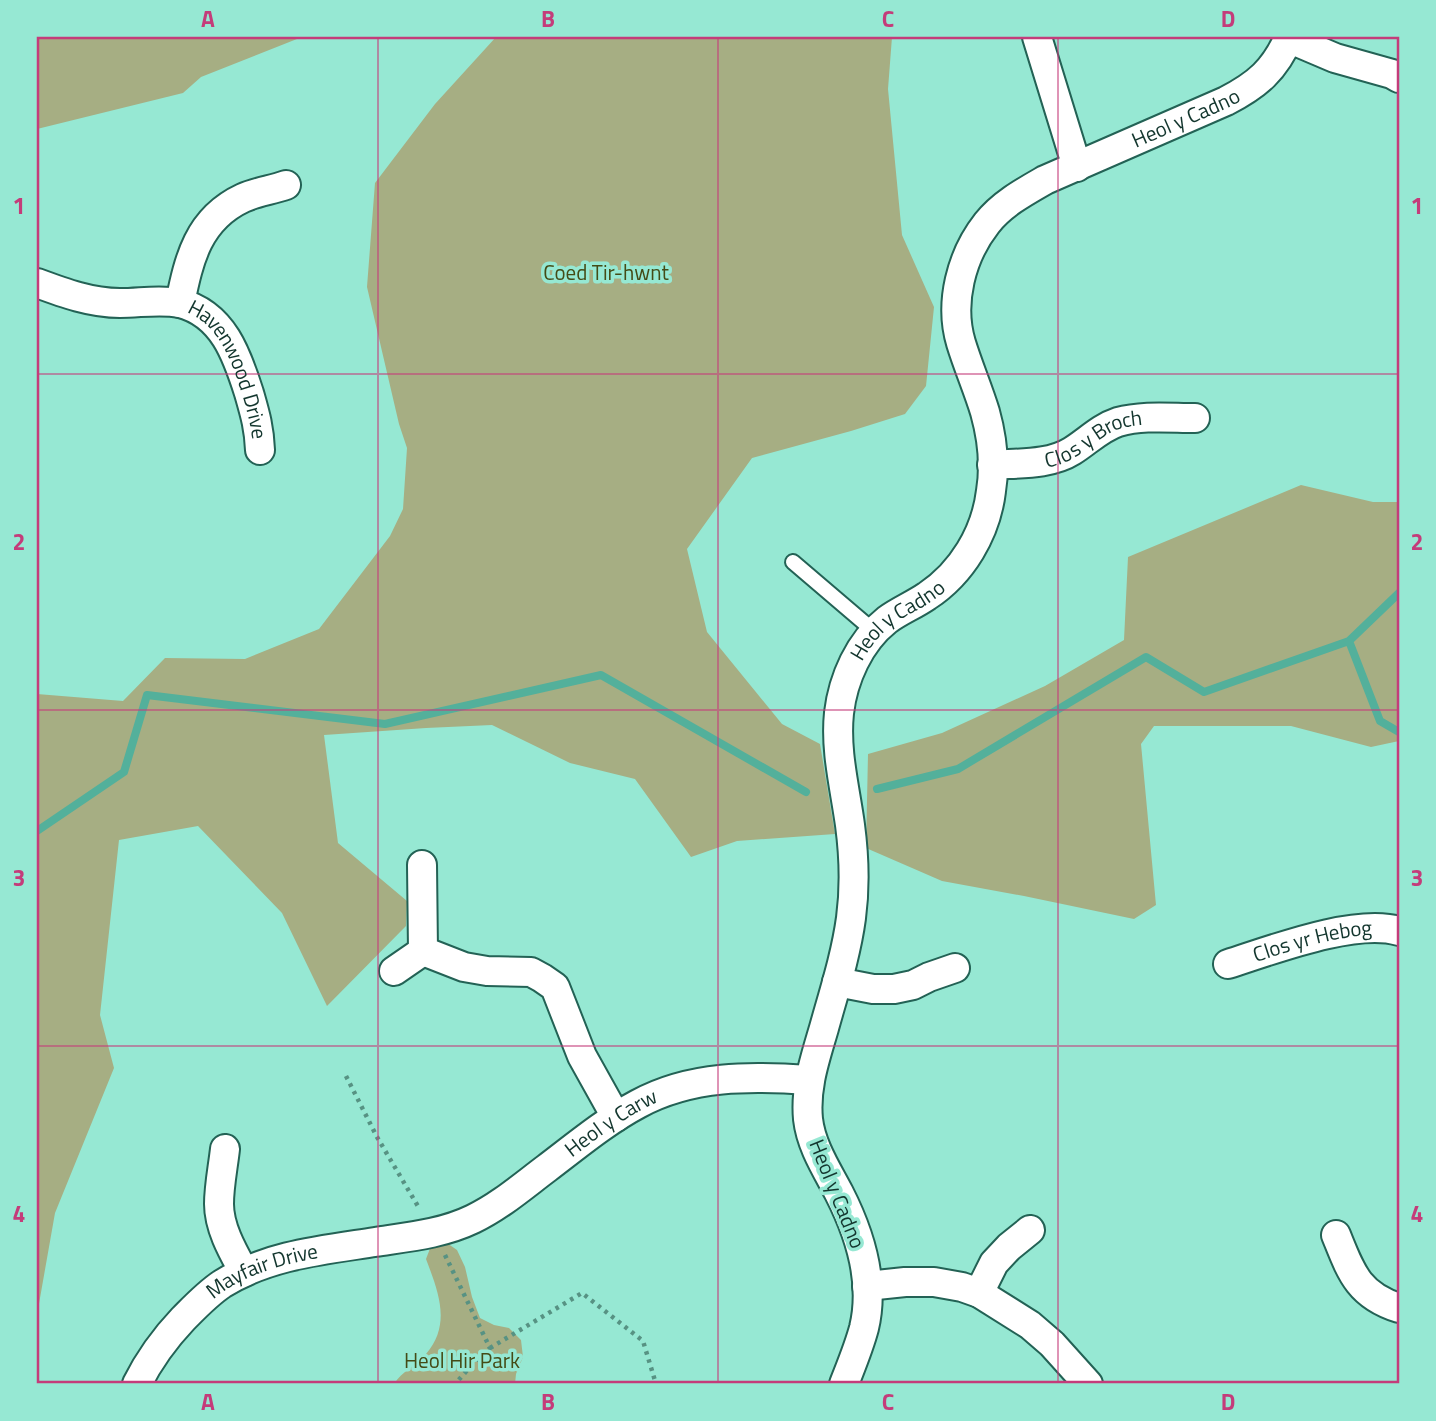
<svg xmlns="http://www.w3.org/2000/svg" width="1436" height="1421" font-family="'Titillium Web',sans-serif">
<rect width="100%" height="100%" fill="#96e8d3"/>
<path fill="#a6ae83" d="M37,37H302L201,77L183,93L37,129Z
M496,37H892L888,89L902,235L934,307L926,386L905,414L851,431L752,458L687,549L707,632L782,724L820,744L835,834L737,841L691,857L635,779L570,763L492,725L426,728L324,735L338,843L407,901L406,926L327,1006L282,913L198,826L119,840L100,1015L114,1068L55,1213L37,1315V694L123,701L165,658L245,659L319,629L390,536L403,509L407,448L399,424L367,287L375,183L435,104Z
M1301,485L1373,502H1399V741L1371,747L1291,726H1154L1141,744L1156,905L1134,919L1024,896L942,881L866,848L868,754L942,733L1045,686L1124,640L1128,557Z
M444,1241L457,1250L465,1267L472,1297L480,1318L494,1325L509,1328L521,1340L523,1357L516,1374L515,1384H394C402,1371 416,1366 426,1354C452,1324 438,1291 426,1259L431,1246Z"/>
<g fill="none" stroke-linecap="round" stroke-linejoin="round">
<path stroke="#53b09b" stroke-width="8" d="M1349,641L1380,721L1399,732
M877,789L958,769L1146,657L1204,692L1349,641L1399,593
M37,831L124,772L147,695L385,724L601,675L806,792"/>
<defs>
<path id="lane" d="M793,562L875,632"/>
<g id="street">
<path d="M1037,37L1077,167"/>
<path d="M1288,38L1335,58L1392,74L1399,78"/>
<path id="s1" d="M37,283C64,293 91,303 120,303C140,303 160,299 180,303C223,314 237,355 249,393C255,414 259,427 260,450"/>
<path d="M180,303C189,259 198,219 243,198C256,192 272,190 286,185"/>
<path id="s2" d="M992,465C1018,463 1050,465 1072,451C1088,441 1100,428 1118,422C1143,415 1170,418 1195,418"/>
<path d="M422,865L423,951L464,967L487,971L531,972L542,978L555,987L582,1056L616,1117"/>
<path id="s3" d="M1228,964C1272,950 1355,918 1399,931"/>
<path d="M394,971L423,951"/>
<path d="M837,982L873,989H894L913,985L929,977L955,968"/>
<path d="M225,1149C223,1167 219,1186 219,1204C219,1228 233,1252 244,1272"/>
<path d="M1336,1235C1351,1272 1358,1295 1399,1308"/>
<path d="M867,1286L905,1282H934L962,1287L979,1293L1030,1325L1052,1344L1088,1384"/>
<path d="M979,1293L994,1263L1009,1247L1030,1230"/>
<path id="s4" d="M137,1384C149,1360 164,1339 183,1319C195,1307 207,1294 222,1284C268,1255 323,1250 375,1242C408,1237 442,1234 473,1219C500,1206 523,1186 547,1168C576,1146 606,1121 638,1104C691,1075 751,1076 809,1080"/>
<path id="s5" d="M844,1384C851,1366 859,1347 864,1328C875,1282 860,1234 839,1193C827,1170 811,1146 808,1119C805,1087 815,1059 824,1028C834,992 846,955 851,918C855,888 854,855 850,825C845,788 835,751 839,713C843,679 859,642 887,620C899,611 914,605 927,596C962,573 986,533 991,491C995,466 992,437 985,412C978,389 968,366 961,343C949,303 961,256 987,223C1002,204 1024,192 1045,180L1226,101C1257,85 1275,70 1289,37"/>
</g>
</defs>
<use href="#lane" stroke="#236255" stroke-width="18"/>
<use href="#street" stroke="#236255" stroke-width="32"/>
<path stroke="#579283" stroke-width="4.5" stroke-dasharray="3.5 5" stroke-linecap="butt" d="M346,1076L377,1137L419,1208
M445,1255L490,1348L478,1358L455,1384
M490,1348L582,1293L643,1341L656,1384"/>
<use href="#lane" stroke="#fff" stroke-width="14"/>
<use href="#street" stroke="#fff" stroke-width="28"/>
</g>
<path fill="none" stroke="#c43c7a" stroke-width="2" stroke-opacity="0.55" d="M378,37V1384M718,37V1384M1058,37V1384M37,374H1399M37,710H1399M37,1046H1399"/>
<g text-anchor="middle" stroke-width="7" stroke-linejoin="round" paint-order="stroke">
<g font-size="21" fill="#13362e" stroke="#96e8d3">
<text dy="7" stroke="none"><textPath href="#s5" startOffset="1480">Heol y Cadno</textPath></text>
<text dy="7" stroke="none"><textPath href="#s1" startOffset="234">Havenwood Drive</textPath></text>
<text dy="7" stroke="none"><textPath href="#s2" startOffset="107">Clos y Broch</textPath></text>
<text dy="7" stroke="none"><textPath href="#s5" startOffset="808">Heol y Cadno</textPath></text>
<text dy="7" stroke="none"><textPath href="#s3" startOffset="88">Clos yr Hebog</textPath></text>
<text dy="7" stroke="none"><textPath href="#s4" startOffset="562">Heol y Carw</textPath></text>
<text transform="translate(837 1194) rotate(68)" y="7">Heol y Cadno</text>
<text dy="7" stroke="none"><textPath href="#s4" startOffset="175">Mayfair Drive</textPath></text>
</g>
<g font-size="21" fill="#444b16" stroke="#96e8d3">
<text x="606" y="280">Coed Tir-hwnt</text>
<text x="462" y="1368">Heol Hir Park</text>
</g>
</g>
<rect width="1436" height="1421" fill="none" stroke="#96e8d3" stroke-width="77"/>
<rect x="38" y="38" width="1360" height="1344" fill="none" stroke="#c43c7a" stroke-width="2.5"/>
<g font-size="23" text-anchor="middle" font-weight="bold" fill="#c43c7a">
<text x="208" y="27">A</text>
<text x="548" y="27">B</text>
<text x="888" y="27">C</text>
<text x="1228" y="27">D</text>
<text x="19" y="214">1</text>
<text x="1417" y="214">1</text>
<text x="19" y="550">2</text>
<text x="1417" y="550">2</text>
<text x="19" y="886">3</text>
<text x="1417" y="886">3</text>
<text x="19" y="1222">4</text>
<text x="1417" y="1222">4</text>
<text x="208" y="1410">A</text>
<text x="548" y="1410">B</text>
<text x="888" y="1410">C</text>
<text x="1228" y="1410">D</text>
</g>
</svg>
